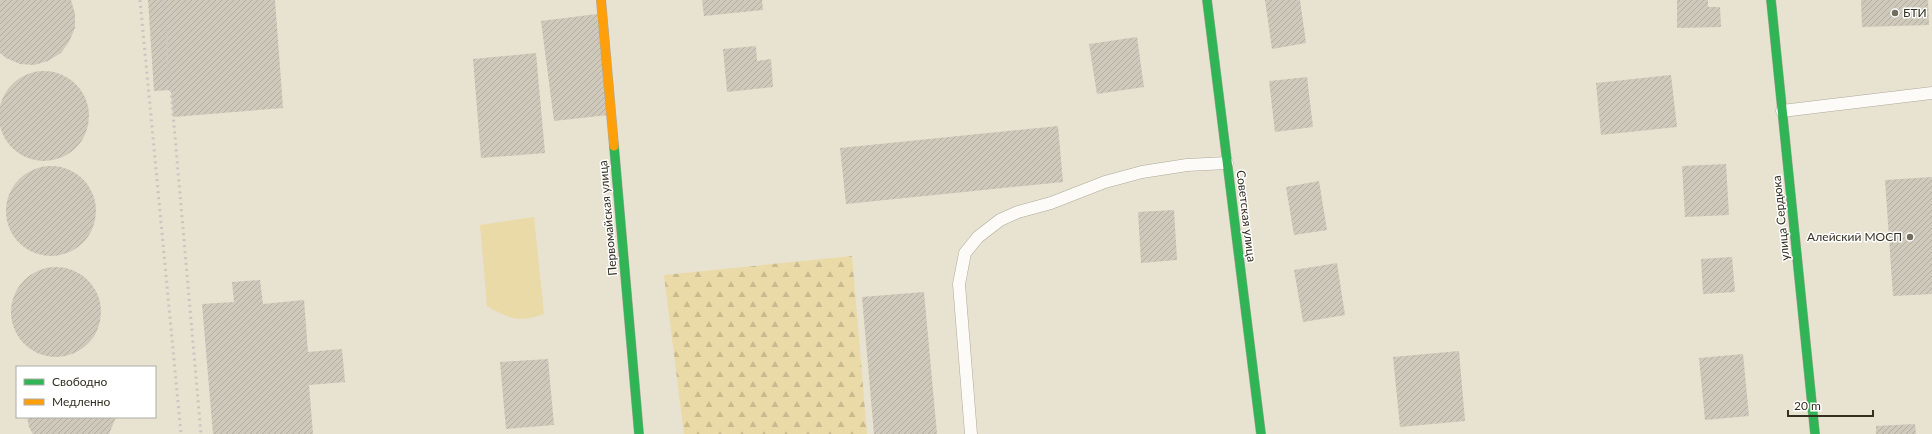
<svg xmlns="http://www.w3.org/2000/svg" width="1932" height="434" font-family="Lato,sans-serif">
<defs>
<pattern id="forest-firs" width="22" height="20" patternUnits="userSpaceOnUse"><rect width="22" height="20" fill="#eadaa7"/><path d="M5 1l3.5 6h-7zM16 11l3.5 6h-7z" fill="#c9bb8f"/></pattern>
<pattern id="building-hatch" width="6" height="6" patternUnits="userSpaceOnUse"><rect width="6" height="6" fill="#cec9ba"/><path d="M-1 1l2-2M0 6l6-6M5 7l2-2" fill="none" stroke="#b1ada0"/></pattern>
</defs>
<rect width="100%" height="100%" fill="#e8e2d0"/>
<path fill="#eadaa7" d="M534,217L544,314C518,323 510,319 487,306L480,225Z"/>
<path fill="url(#forest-firs)" d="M852,256L867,434H684L664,275Z"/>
<path fill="url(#building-hatch)" d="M0,0H71L75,14V28L69,42L61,53L48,61L34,65L20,64L6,58L0,53Z
M148,0H275L283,108L173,117L171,90L154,91Z
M702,0H762L763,10L704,16Z
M1265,0H1300L1306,43L1272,49Z
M1677,0H1708V7H1720L1721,27L1677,28Z
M1861,0H1928L1929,25L1862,27Z
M597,14L608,115L554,121L541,21Z
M1137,37L1144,87L1097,94L1089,44Z
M756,46L757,61L771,59L773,87L727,92L723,49Z
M536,53L545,153L481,158L473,59Z
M-1 116a45 45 0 1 1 90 0a45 45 0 1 1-90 0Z
M1671,75L1677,127L1601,135L1596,83Z
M1307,77L1313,127L1275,132L1269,81Z
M1058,126L1063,182L846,204L840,148Z
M1726,164L1729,215L1685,217L1682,166Z
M6 211a45 45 0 1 1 90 0a45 45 0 1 1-90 0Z
M1932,177V294L1893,296L1885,180Z
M1319,181L1327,230L1294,235L1286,187Z
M1174,210L1177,260L1141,263L1138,212Z
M1732,257L1735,292L1703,294L1701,259Z
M1337,263L1345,315L1303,322L1294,270Z
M11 312a45 45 0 1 1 90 0a45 45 0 1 1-90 0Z
M260,280L263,304L304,300L308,352L342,349L345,382L309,385L313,434H213L202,304L234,302L232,282Z
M924,292L937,434H874L862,297Z
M1459,351L1465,421L1400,427L1393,357Z
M1743,354L1749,416L1705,420L1699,358Z
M548,359L554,425L506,429L500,362Z
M27,417H116L109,434H33L29,427Z
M1915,424L1916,434H1876V426Z"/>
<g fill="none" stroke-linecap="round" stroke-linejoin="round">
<defs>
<path id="lane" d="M1782,111L1932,93
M971,434L959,284L965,253L978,237L1000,220L1018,212L1051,203L1105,182L1142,172L1187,165L1227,163"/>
<path id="fast" d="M1207,0L1261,434
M1771,0L1815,434
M614,146L639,434"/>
<path id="slow" d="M601,0L614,146"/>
</defs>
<use href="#lane" stroke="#ada89a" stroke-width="13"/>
<use href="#fast" stroke="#ada89a" stroke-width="10"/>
<use href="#slow" stroke="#ada89a" stroke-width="10"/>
<use href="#lane" stroke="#fcfbf8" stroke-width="12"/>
<use href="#fast" stroke="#30b455" stroke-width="9"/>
<use href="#slow" stroke="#ff9f0a" stroke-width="9"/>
<path stroke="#c8c6c2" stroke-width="3" stroke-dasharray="2 4" stroke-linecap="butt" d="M140,0L181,434
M163,0L201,434"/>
</g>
<g fill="#726e5e" stroke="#fff" stroke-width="1.5">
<circle cx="1895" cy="13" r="4"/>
<circle cx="1910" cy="237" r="4"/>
</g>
<g text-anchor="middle" stroke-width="3" stroke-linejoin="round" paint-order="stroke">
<g font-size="12" fill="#332f21" stroke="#fff" text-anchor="start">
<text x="1903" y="17">БТИ</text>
<text x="1902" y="241" text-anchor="end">Алейский МОСП</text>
</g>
<g font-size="12" fill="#332f21" stroke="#fff">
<text transform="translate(1246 216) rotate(83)" y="4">Советская улица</text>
<text transform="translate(608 218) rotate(-95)" y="4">Первомайская улица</text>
<text transform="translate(1781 218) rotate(-96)" y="4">улица Сердюка</text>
</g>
</g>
<rect x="16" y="366" width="140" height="52" fill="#ffffff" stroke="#adaca6"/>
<rect x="24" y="379" width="20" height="6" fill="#30b455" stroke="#adaca6"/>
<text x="52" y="386" font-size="12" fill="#332f21">Свободно</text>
<rect x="24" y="399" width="20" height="6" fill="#ff9f0a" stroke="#adaca6"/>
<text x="52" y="406" font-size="12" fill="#332f21">Медленно</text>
<path d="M1788 410v6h85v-6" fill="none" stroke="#332f21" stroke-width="2"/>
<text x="1794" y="410" font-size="12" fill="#332f21" stroke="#ffffff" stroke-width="3" paint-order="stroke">20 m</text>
</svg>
